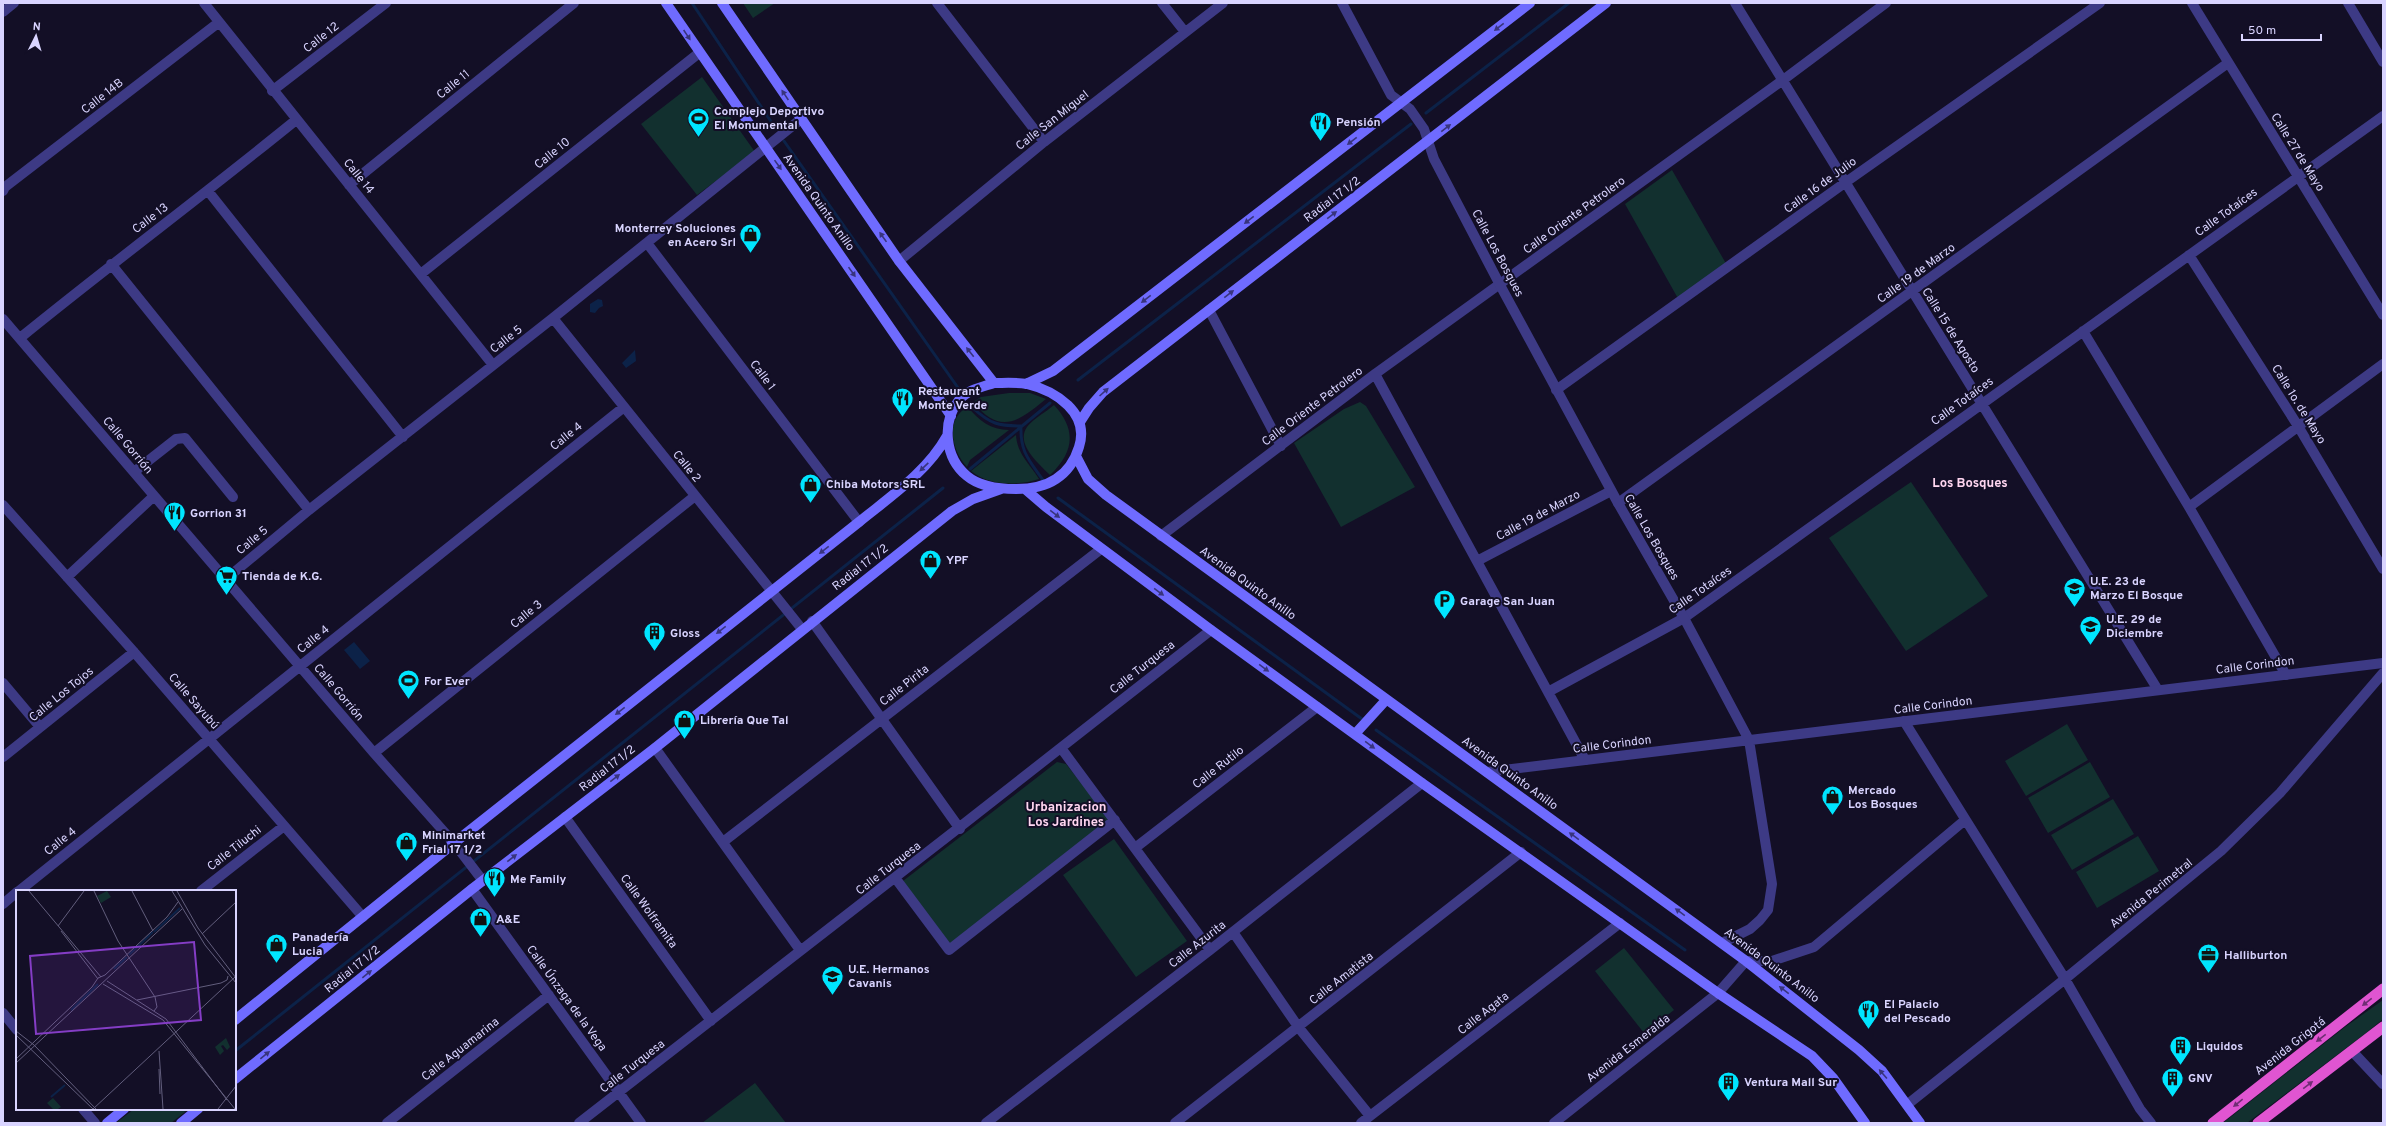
<svg xmlns="http://www.w3.org/2000/svg" width="2386" height="1126" font-family="Overpass,sans-serif">
<rect width="100%" height="100%" fill="#130f26"/>
<path fill="#12302f" d="M743,3H775L753,18Z
M702,77L755,152L697,195L641,124Z
M1672,170L1728,267L1680,302L1625,204Z
M1009,393H1030L1046,399C1019,421 1001,436 973,402L981,397Z
M1360,402L1366,406L1415,487L1341,527L1294,443L1344,409Z
M1054,405C1077,430 1074,452 1050,475C1039,464 1015,444 1027,427C1034,418 1046,412 1054,405Z
M968,407C978,420 991,430 1009,430L970,460L967,467C952,451 944,419 968,407Z
M1016,435C1017,454 1030,464 1039,479C1018,486 989,486 971,471Z
M1911,482L1988,596L1906,651L1829,538Z
M2067,724L2088,760L2026,796L2005,761Z
M1057,762L1066,764L1108,817L1107,821L950,944L903,881Z
M2090,762L2110,797L2048,833L2028,798Z
M2113,799L2134,834L2072,870L2051,835Z
M2138,836L2159,871L2097,908L2076,872Z
M1114,839L1187,941L1136,977L1063,875Z
M1624,948L1674,1010L1644,1033L1595,971Z
M2383,1000V1019L2366,1033L2247,1123H2223L2345,1027Z
M755,1083L786,1123H702Z
M134,1109H183L185,1112L171,1123H116Z"/>
<path fill="#0c2248" d="M598,299L602,300L603,306L599,308L595,313L590,312V304Z
M635,350L636,361L626,368L622,363Z
M354,642L370,661L360,669L344,650Z"/>
<g fill="none" stroke-linecap="round" stroke-linejoin="round">
<path stroke="#0c2248" stroke-width="3" d="M692,3L776,129
M1426,113L1569,3
M784,141L961,392
M1078,380L1411,124
M973,408C990,424 999,426 1021,426C1020,452 1029,460 1043,480
M970,469L1050,403
M1058,498L1362,719
M1376,730L1685,950
M235,1051L943,488"/>
<path stroke="#3d3a85" stroke-width="10" d="M204,3L493,365
M937,3L1044,142
M1162,3L1185,32
M1735,3L2158,690
M2192,3L2383,315
M2348,3L2383,62
M3,12L14,3
M272,91L386,3
M349,185L574,3
M3,191L5,187L218,23
M208,191L403,437
M647,243L859,522
M2189,255L2298,426L2383,569
M899,261L1044,142L1223,3
M111,264L309,510
M422,273L699,53
M1209,310L1281,446
M553,318L802,629
M3,319L374,753L454,843L483,881
M2083,331L2189,507L2286,675
M20,338C111,264 205,194 296,120
M1375,374L1585,760
M1556,390L1846,182L2100,3
M134,472L176,439L185,438L233,497
M1618,503L2228,63
M3,505L134,652L363,917
M2189,507L2383,364
M1161,536L1375,374L1783,80L1886,3
M1477,561L1611,491
M67,577L154,496
M226,579L309,510L553,318L801,119
M812,621L960,829
M3,683L40,727
M1548,692L1684,618L2383,116
M1904,721L2065,979L2140,1109L2151,1123
M655,748L800,950
M1061,748L1210,950
M374,753L695,496
M3,757L134,652
M565,817L711,1021
M723,842L1101,549
M1135,848L1317,707
M896,879L949,950L1115,820
M472,889L641,1123
M19,891L624,407
M201,891L284,826
M3,904L17,892
M1233,932L1299,1028L1370,1116
M3,1013L17,1030
M2352,1051L2383,1084
M1908,1104L2065,979L2221,851L2280,793L2383,673
M83,1109L95,1123
M387,1123L549,995
M579,1123C790,960 1001,795 1211,630
M986,1123L1210,950L1422,783
M1175,1123L1521,852
M1361,1123L1620,923
M1554,1123L1718,993L1746,961H1772L1814,947L1965,820"/>
<path stroke="#3d3a85" stroke-width="10" d="M1342,3L1391,95L1410,109L1424,129L1434,159L1500,285L1618,503L1684,618L1749,740L1772,884L1768,910L1760,920L1750,929L1722,943
M1487,772L2383,663"/>
<path stroke="#6f6bff" stroke-width="10" d="M666,3L951,416
M722,3L899,261L994,383
M994,383C1004,383 1016,382 1027,384C1056,391 1090,413 1079,447C1075,460 1067,472 1056,479C1044,487 1031,489 1016,489C1000,489 980,487 967,476C945,458 941,423 959,400C967,390 982,387 994,383Z
M1026,384L1053,371L1530,3
M1080,422L1089,408L1103,392L1606,3
M1076,456L1088,479L1106,495L1746,961L1859,1050L1882,1071L1920,1123
M1025,489L1046,507L1211,630L1422,783L1718,993L1812,1056L1833,1078L1865,1123
M1355,734L1386,700
M235,1020L454,843L859,522C891,496 927,472 947,436
M235,1079L472,889L655,748L952,511L973,499L1001,489
M107,1123L124,1109
M181,1123L198,1109"/>
<path stroke="#e055d1" stroke-width="11" d="M2213,1123L2383,989
M2258,1123L2383,1027"/>
</g>
<defs><path id="oneway-solid" d="M-6-.8H1V-3.2L6.5 0L1 3.2V.8H-6Z"/></defs>
<g fill="#38347d">
<use href="#oneway-solid" transform="translate(1499 27) rotate(142)"/>
<use href="#oneway-solid" transform="translate(687 35) rotate(56)"/>
<use href="#oneway-solid" transform="translate(785 95) rotate(-124)"/>
<use href="#oneway-solid" transform="translate(1446 128) rotate(-38)"/>
<use href="#oneway-solid" transform="translate(1352 141) rotate(142)"/>
<use href="#oneway-solid" transform="translate(778 165) rotate(55)"/>
<use href="#oneway-solid" transform="translate(1332 215) rotate(-37)"/>
<use href="#oneway-solid" transform="translate(1249 220) rotate(142)"/>
<use href="#oneway-solid" transform="translate(883 237) rotate(-125)"/>
<use href="#oneway-solid" transform="translate(852 272) rotate(55)"/>
<use href="#oneway-solid" transform="translate(1229 294) rotate(-38)"/>
<use href="#oneway-solid" transform="translate(1146 299) rotate(142)"/>
<use href="#oneway-solid" transform="translate(970 352) rotate(-128)"/>
<use href="#oneway-solid" transform="translate(1104 392) rotate(-42)"/>
<use href="#oneway-solid" transform="translate(924 467) rotate(136)"/>
<use href="#oneway-solid" transform="translate(1055 514) rotate(37)"/>
<use href="#oneway-solid" transform="translate(824 550) rotate(142)"/>
<use href="#oneway-solid" transform="translate(1159 592) rotate(36)"/>
<use href="#oneway-solid" transform="translate(721 630) rotate(142)"/>
<use href="#oneway-solid" transform="translate(1264 668) rotate(36)"/>
<use href="#oneway-solid" transform="translate(620 711) rotate(142)"/>
<use href="#oneway-solid" transform="translate(1370 745) rotate(36)"/>
<use href="#oneway-solid" transform="translate(615 778) rotate(-38)"/>
<use href="#oneway-solid" transform="translate(1574 836) rotate(-144)"/>
<use href="#oneway-solid" transform="translate(512 858) rotate(-38)"/>
<use href="#oneway-solid" transform="translate(1680 912) rotate(-144)"/>
<use href="#oneway-solid" transform="translate(367 974) rotate(-39)"/>
<use href="#oneway-solid" transform="translate(1784 990) rotate(-143)"/>
<use href="#oneway-solid" transform="translate(265 1055) rotate(-39)"/>
<use href="#oneway-solid" transform="translate(1883 1074) rotate(-131)"/>
</g>
<g fill="#6f2e73">
<use href="#oneway-solid" transform="translate(2367 1002) rotate(142)"/>
<use href="#oneway-solid" transform="translate(2321 1038) rotate(142)"/>
<use href="#oneway-solid" transform="translate(2308 1085) rotate(-37)"/>
<use href="#oneway-solid" transform="translate(2238 1103) rotate(141)"/>
</g>
<defs>
<symbol id="stadium-pin" viewBox="-11 -11 22 30"><path d="M0 17L-7.5 6A9.5 9.5 0 1 1 7.5 6Z" fill="#00e5ff" stroke="#130f26"/><path d="M0-5a6.5 5 0 1 0 0 10a6.5 5 0 1 0 0-10ZM-3.5-1.8h7v3.6h-7Z" fill="#111"/></symbol>
<symbol id="restaurant-pin" viewBox="-11 -11 22 30"><path d="M0 17L-7.5 6A9.5 9.5 0 1 1 7.5 6Z" fill="#00e5ff" stroke="#130f26"/><path d="M-5-6h1v4h1v-4h1v4h1v-4h1v5L-1.5 .5V6h-2V.5L-5-1ZM5-6V6H3V1.5H1.5Q1.5-4 5-6Z" fill="#111"/></symbol>
<symbol id="shop-pin" viewBox="-11 -11 22 30"><path d="M0 17L-7.5 6A9.5 9.5 0 1 1 7.5 6Z" fill="#00e5ff" stroke="#130f26"/><path d="M-5-2.5h2.3a2.7 3.5 0 0 1 5.4 0H5L5.5 6h-11ZM-1.5-2.5h3a1.5 2.3 0 0 0-3 0Z" fill="#111"/></symbol>
<symbol id="supermarket-pin" viewBox="-11 -11 22 30"><path d="M0 17L-7.5 6A9.5 9.5 0 1 1 7.5 6Z" fill="#00e5ff" stroke="#130f26"/><path d="M-6-5.5h2.5l.6 2H6L4.5 2H-2.5L-4.4-4H-6ZM-1.5 3.2a1.3 1.3 0 1 0 .1 0ZM3 3.2a1.3 1.3 0 1 0 .1 0Z" fill="#111"/></symbol>
<symbol id="school-pin" viewBox="-11 -11 22 30"><path d="M0 17L-7.5 6A9.5 9.5 0 1 1 7.5 6Z" fill="#00e5ff" stroke="#130f26"/><path d="M0-5L7-2L0 1L-7-2ZM-4 1L0 2.5L4 1V4Q0 6-4 4Z" fill="#111"/></symbol>
<symbol id="parking-pin" viewBox="-11 -11 22 30"><path d="M0 17L-7.5 6A9.5 9.5 0 1 1 7.5 6Z" fill="#00e5ff" stroke="#130f26"/><path d="M-3.5-5.5H1a3.5 3.5 0 0 1 0 7H-1V5.5H-3.5ZM-1-3.4V-.6H.8a1.4 1.4 0 0 0 0-2.8Z" fill="#111"/></symbol>
<symbol id="building-pin" viewBox="-11 -11 22 30"><path d="M0 17L-7.5 6A9.5 9.5 0 1 1 7.5 6Z" fill="#00e5ff" stroke="#130f26"/><path d="M-4-6H4V6H1V3H-1V6H-4ZM-2.5-4.3h1.7v1.8h-1.7ZM.8-4.3h1.7v1.8H.8ZM-2.5-1h1.7V.8h-1.7ZM.8-1h1.7V.8H.8Z" fill="#111"/></symbol>
<symbol id="office-pin" viewBox="-11 -11 22 30"><path d="M0 17L-7.5 6A9.5 9.5 0 1 1 7.5 6Z" fill="#00e5ff" stroke="#130f26"/><path d="M-6-3h4V-5.5h4V-3h4V5H-6ZM-1-4.5V-3h2v-1.5ZM-6 0V1H6V0Z" fill="#111"/></symbol>
</defs>
<g fill-rule="evenodd">
<use href="#stadium-pin" x="686" y="106" width="25" height="34"/>
<use href="#restaurant-pin" x="1308" y="110" width="25" height="34"/>
<use href="#shop-pin" x="738" y="222" width="25" height="34"/>
<use href="#restaurant-pin" x="890" y="386" width="25" height="34"/>
<use href="#shop-pin" x="798" y="472" width="25" height="34"/>
<use href="#restaurant-pin" x="162" y="500" width="25" height="34"/>
<use href="#shop-pin" x="918" y="548" width="25" height="34"/>
<use href="#supermarket-pin" x="214" y="564" width="25" height="34"/>
<use href="#school-pin" x="2062" y="576" width="25" height="34"/>
<use href="#parking-pin" x="1432" y="588" width="25" height="34"/>
<use href="#school-pin" x="2078" y="614" width="25" height="34"/>
<use href="#building-pin" x="642" y="620" width="25" height="34"/>
<use href="#stadium-pin" x="396" y="668" width="25" height="34"/>
<use href="#shop-pin" x="672" y="708" width="25" height="34"/>
<use href="#shop-pin" x="1820" y="784" width="25" height="34"/>
<use href="#shop-pin" x="394" y="830" width="25" height="34"/>
<use href="#restaurant-pin" x="482" y="866" width="25" height="34"/>
<use href="#shop-pin" x="468" y="906" width="25" height="34"/>
<use href="#shop-pin" x="264" y="932" width="25" height="34"/>
<use href="#office-pin" x="2196" y="942" width="25" height="34"/>
<use href="#school-pin" x="820" y="964" width="25" height="34"/>
<use href="#restaurant-pin" x="1856" y="998" width="25" height="34"/>
<use href="#building-pin" x="2168" y="1034" width="25" height="34"/>
<use href="#building-pin" x="2160" y="1066" width="25" height="34"/>
<use href="#building-pin" x="1716" y="1070" width="25" height="34"/>
</g>
<g text-anchor="middle" stroke-width="4" stroke-linejoin="round" paint-order="stroke">
<g font-size="12" fill="#d9d4ff" stroke="#130f26">
<text transform="translate(321 37) rotate(-38)" y="4">Calle 12</text>
<text transform="translate(453 84) rotate(-39)" y="4">Calle 11</text>
<text transform="translate(102 96) rotate(-38)" y="4">Calle 14B</text>
<text transform="translate(1052 120) rotate(-38)" y="4">Calle San Miguel</text>
<text transform="translate(2298 152) rotate(58)" y="4">Calle 27 de Mayo</text>
<text transform="translate(552 153) rotate(-39)" y="4">Calle 10</text>
<text transform="translate(359 176) rotate(51)" y="4">Calle 14</text>
<text transform="translate(1820 185) rotate(-36)" y="4">Calle 16 de Julio</text>
<text transform="translate(1332 199) rotate(-37)" y="4">Radial 17 1/2</text>
<text transform="translate(819 202) rotate(55)" y="4">Avenida Quinto Anillo</text>
<text transform="translate(2226 212) rotate(-36)" y="4">Calle Totaíces</text>
<text transform="translate(1574 215) rotate(-36)" y="4">Calle Oriente Petrolero</text>
<text transform="translate(150 218) rotate(-37)" y="4">Calle 13</text>
<text transform="translate(1498 253) rotate(62)" y="4">Calle Los Bosques</text>
<text transform="translate(1916 273) rotate(-36)" y="4">Calle 19 de Marzo</text>
<text transform="translate(1951 330) rotate(58)" y="4">Calle 15 de Agosto</text>
<text transform="translate(506 339) rotate(-38)" y="4">Calle 5</text>
<text transform="translate(763 375) rotate(53)" y="4">Calle 1</text>
<text transform="translate(1962 401) rotate(-36)" y="4">Calle Totaíces</text>
<text transform="translate(2299 404) rotate(58)" y="4">Calle 1o. de Mayo</text>
<text transform="translate(1312 406) rotate(-37)" y="4">Calle Oriente Petrolero</text>
<text transform="translate(566 436) rotate(-39)" y="4">Calle 4</text>
<text transform="translate(128 445) rotate(50)" y="4">Calle Gorrión</text>
<text transform="translate(687 466) rotate(51)" y="4">Calle 2</text>
<text transform="translate(1538 515) rotate(-28)" y="4">Calle 19 de Marzo</text>
<text transform="translate(1652 537) rotate(60)" y="4">Calle Los Bosques</text>
<text transform="translate(252 540) rotate(-40)" y="4">Calle 5</text>
<text transform="translate(860 567) rotate(-38)" y="4">Radial 17 1/2</text>
<text transform="translate(1248 583) rotate(36)" y="4">Avenida Quinto Anillo</text>
<text transform="translate(1700 590) rotate(-35)" y="4">Calle Totaíces</text>
<text transform="translate(526 614) rotate(-39)" y="4">Calle 3</text>
<text transform="translate(313 639) rotate(-39)" y="4">Calle 4</text>
<text transform="translate(2255 665) rotate(-7)" y="4">Calle Corindon</text>
<text transform="translate(1142 667) rotate(-38)" y="4">Calle Turquesa</text>
<text transform="translate(904 685) rotate(-38)" y="4">Calle Pirita</text>
<text transform="translate(339 692) rotate(50)" y="4">Calle Gorrión</text>
<text transform="translate(61 694) rotate(-39)" y="4">Calle Los Tojos</text>
<text transform="translate(194 701) rotate(49)" y="4">Calle Sayubú</text>
<text transform="translate(1933 705) rotate(-7)" y="4">Calle Corindon</text>
<text transform="translate(1612 744) rotate(-7)" y="4">Calle Corindon</text>
<text transform="translate(1218 767) rotate(-38)" y="4">Calle Rutilo</text>
<text transform="translate(607 768) rotate(-38)" y="4">Radial 17 1/2</text>
<text transform="translate(1510 773) rotate(36)" y="4">Avenida Quinto Anillo</text>
<text transform="translate(60 841) rotate(-39)" y="4">Calle 4</text>
<text transform="translate(234 848) rotate(-38)" y="4">Calle Tiluchi</text>
<text transform="translate(888 868) rotate(-38)" y="4">Calle Turquesa</text>
<text transform="translate(2151 893) rotate(-39)" y="4">Avenida Perimetral</text>
<text transform="translate(649 911) rotate(54)" y="4">Calle Wolframita</text>
<text transform="translate(1197 944) rotate(-38)" y="4">Calle Azurita</text>
<text transform="translate(1772 965) rotate(37)" y="4">Avenida Quinto Anillo</text>
<text transform="translate(352 969) rotate(-39)" y="4">Radial 17 1/2</text>
<text transform="translate(1341 978) rotate(-38)" y="4">Calle Amatista</text>
<text transform="translate(567 998) rotate(54)" y="4">Calle Únzaga de la Vega</text>
<text transform="translate(1483 1013) rotate(-38)" y="4">Calle Agata</text>
<text transform="translate(2290 1046) rotate(-38)" y="4">Avenida Grigotá</text>
<text transform="translate(1628 1048) rotate(-38)" y="4">Avenida Esmeralda</text>
<text transform="translate(460 1049) rotate(-38)" y="4">Calle Aguamarina</text>
<text transform="translate(632 1066) rotate(-38)" y="4">Calle Turquesa</text>
</g>
<g font-size="12" font-weight="bold" fill="#d9d4ff" stroke="#130f26" text-anchor="start">
<text x="714" y="115">Complejo Deportivo<tspan x="714" dy="14">El Monumental</tspan></text>
<text x="1336" y="126">Pensión</text>
<text x="736" y="232" text-anchor="end">Monterrey Soluciones<tspan x="736" dy="14">en Acero Srl</tspan></text>
<text x="918" y="395">Restaurant<tspan x="918" dy="14">Monte Verde</tspan></text>
<text x="826" y="488">Chiba Motors SRL</text>
<text x="190" y="517">Gorrion 31</text>
<text x="946" y="564">YPF</text>
<text x="242" y="580">Tienda de K.G.</text>
<text x="2090" y="585">U.E. 23 de<tspan x="2090" dy="14">Marzo El Bosque</tspan></text>
<text x="1460" y="605">Garage San Juan</text>
<text x="2106" y="623">U.E. 29 de<tspan x="2106" dy="14">Diciembre</tspan></text>
<text x="670" y="637">Gloss</text>
<text x="424" y="685">For Ever</text>
<text x="700" y="724">Librería Que Tal</text>
<text x="1848" y="794">Mercado<tspan x="1848" dy="14">Los Bosques</tspan></text>
<text x="422" y="839">Minimarket<tspan x="422" dy="14">Frial 17 1/2</tspan></text>
<text x="510" y="883">Me Family</text>
<text x="496" y="923">A&amp;E</text>
<text x="292" y="941">Panadería<tspan x="292" dy="14">Lucia</tspan></text>
<text x="2224" y="959">Halliburton</text>
<text x="848" y="973">U.E. Hermanos<tspan x="848" dy="14">Cavanis</tspan></text>
<text x="1884" y="1008">El Palacio<tspan x="1884" dy="14">del Pescado</tspan></text>
<text x="2196" y="1050">Liquidos</text>
<text x="2188" y="1082">GNV</text>
<text x="1744" y="1086">Ventura Mall Sur</text>
</g>
<g font-size="13" font-weight="bold" fill="#ffd6f0" stroke="#130f26">
<text x="1970" y="487">Los Bosques</text>
<text x="1066" y="811">Urbanizacion<tspan x="1066" dy="15">Los Jardines</tspan></text>
</g>
</g>
<g transform="translate(16 890)">
<rect width="220" height="220" fill="#130f26"/>
<path d="M91,1L95,7L85,13L81,6ZM210,148L214,157L211,160L207,155L205,156L208,161L204,165L199,157ZM37,208L45,217L42,219H37L31,213Z" fill="#12302f"/>
<path fill="none" stroke="#0c2248" stroke-width="2" d="M138,42L164,18M113,65L137,42M98,79L111,67M55,120L82,94M35,207L49,195"/>
<path fill="none" stroke="#625e7d" stroke-width="1" d="M13,1L85,87M78,1L102,51L139,107L141,117L138,121M116,1L137,41M156,1L189,55L220,93M161,1L182,38L220,88M42,36L68,1M45,41L82,89M186,44L220,12M91,91L150,129L211,210M87,94L147,130L219,219M121,110L205,93L211,90L212,86M0,141L18,155L80,219M0,145L77,219M143,161L147,219M0,169L76,97L82,88L89,85L151,27L162,12M0,173L166,19M143,179L144,204M77,219L219,87M202,219L220,196"/>
<path fill="#843dc5" fill-opacity="0.15" stroke="#843dc5" stroke-width="2" d="M178,52L185,130L20,144L14,66Z"/>
<rect width="220" height="220" fill="none" stroke="#d9d4ff" stroke-width="2"/>
</g>
<rect width="2386" height="1126" fill="none" stroke="#d9d4ff" stroke-width="8"/>
<g transform="translate(36 36) rotate(5)" stroke="#130f26" stroke-width="3" paint-order="stroke">
<path d="M0-3L7 15L0 10L-7 15Z" fill="#d9d4ff"/>
<text y="-6" font-size="11" font-weight="bold" text-anchor="middle" fill="#d9d4ff">N</text>
</g>
<path d="M2242 34v6h79v-6" fill="none" stroke="#d9d4ff" stroke-width="2"/>
<text x="2248" y="34" font-size="12" fill="#d9d4ff" stroke="#130f26" stroke-width="3" paint-order="stroke">50 m</text>
</svg>
